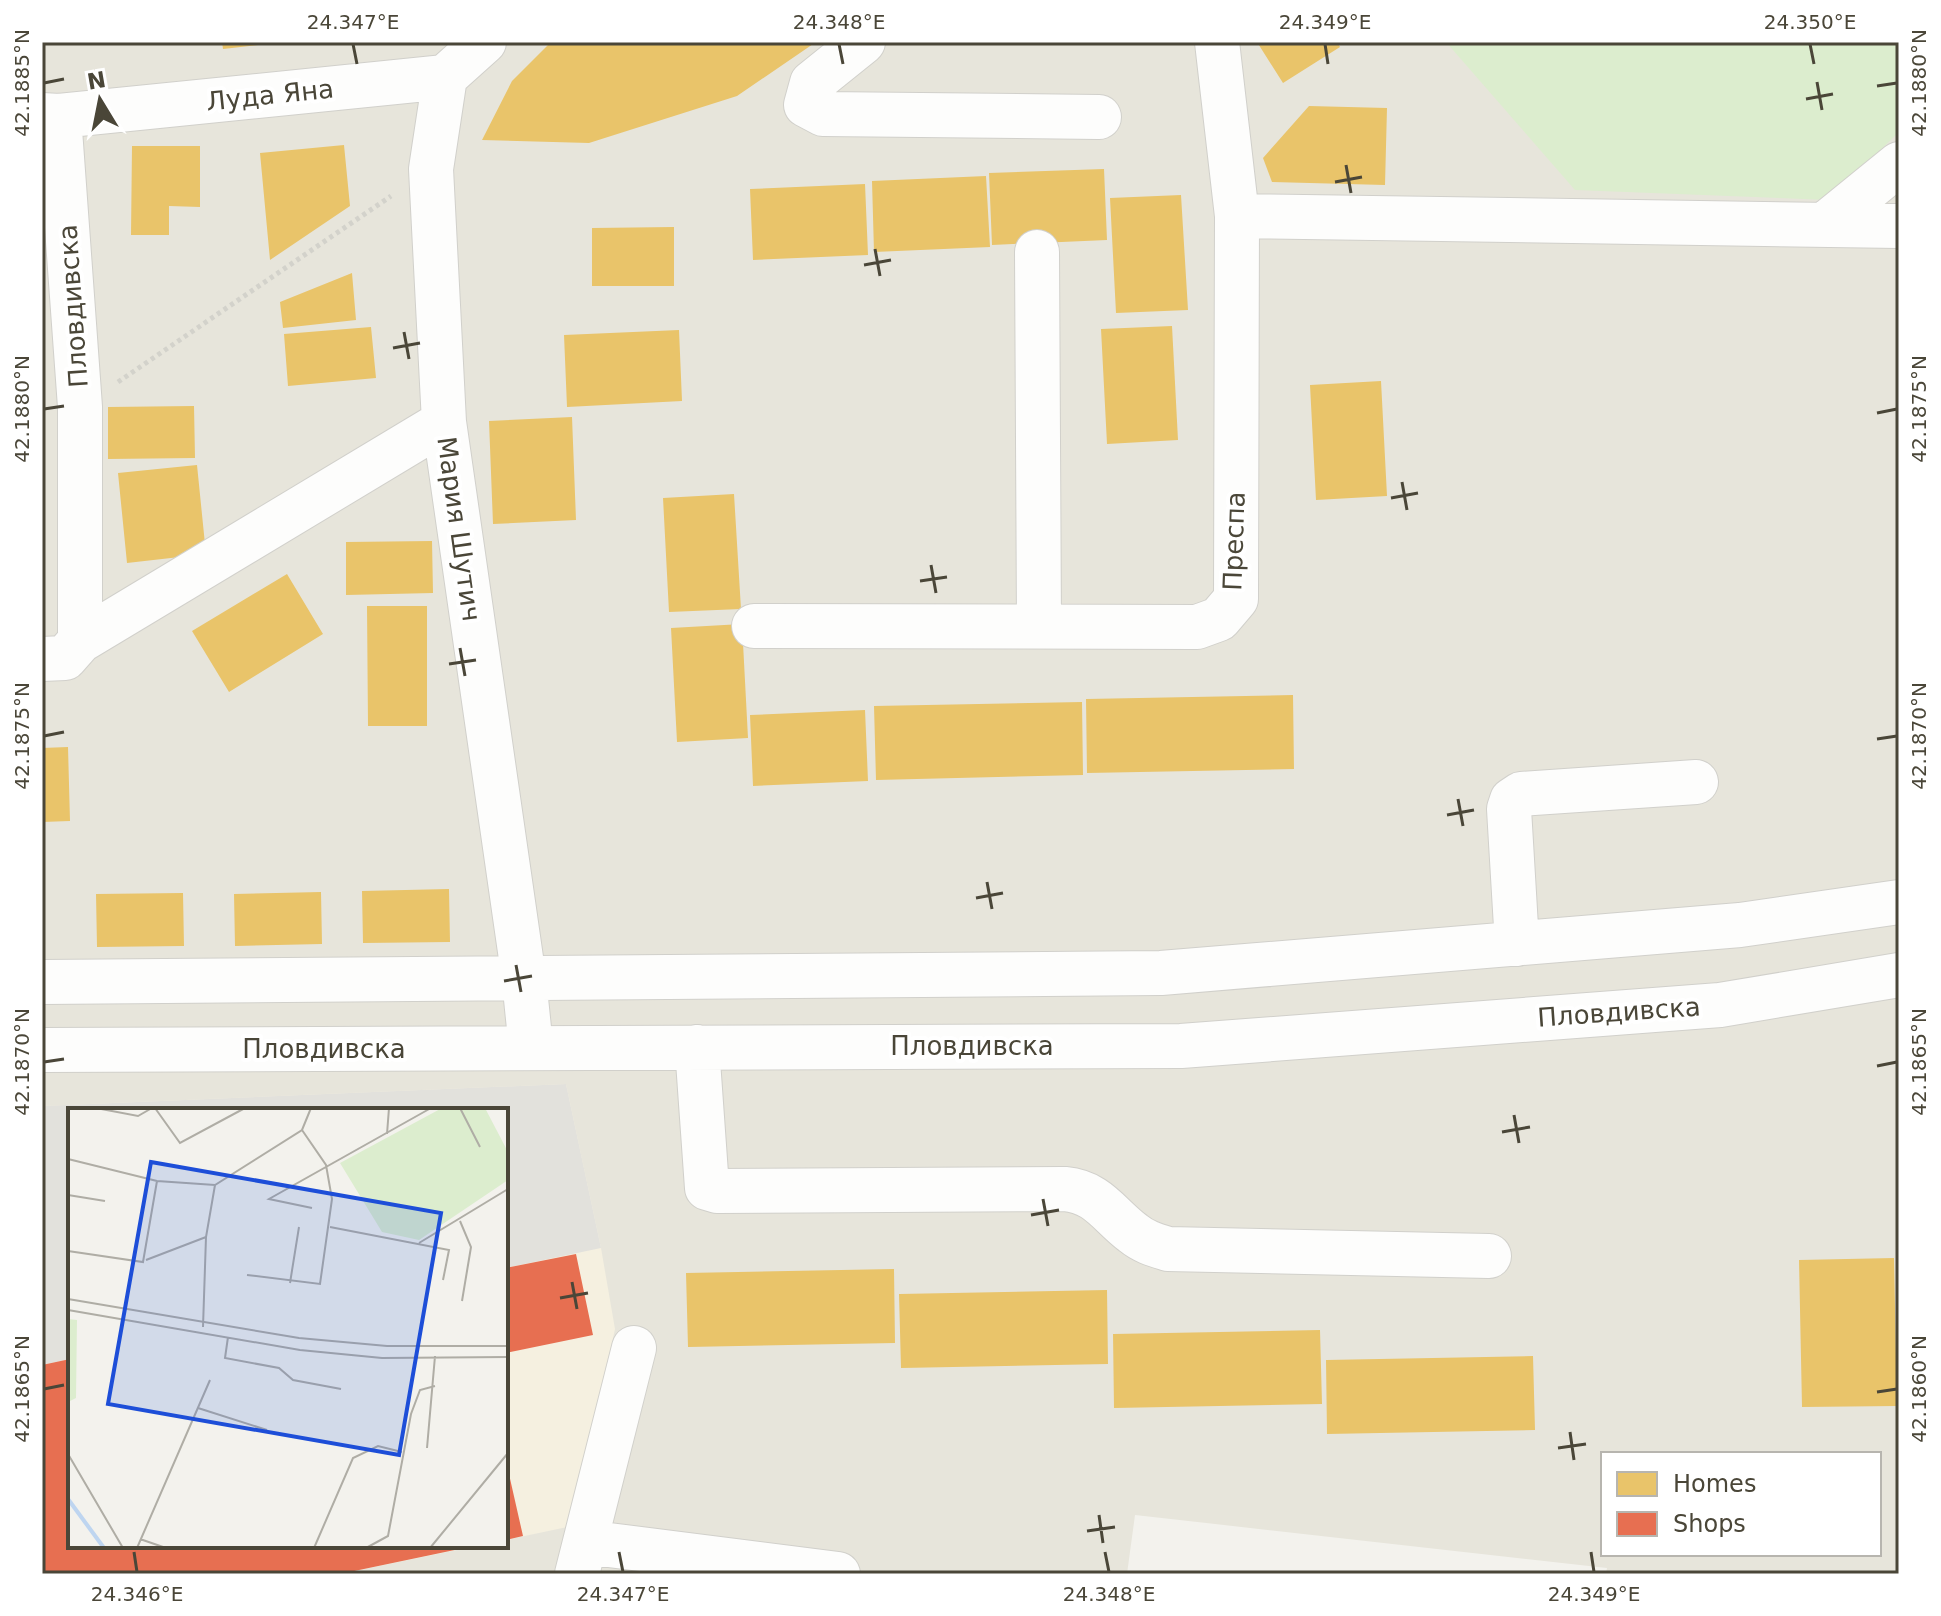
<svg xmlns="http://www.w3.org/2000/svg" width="1941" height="1616" font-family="'DejaVu Sans',sans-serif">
<rect width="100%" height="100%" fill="#f3f2ed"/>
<path fill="#e7e5db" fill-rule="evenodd" d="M42,42H1899V1574H1606L1607,1568L1135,1515L1127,1574H42ZM70,1110H506V1546H70ZM1603,1454H1879V1554H1603Z"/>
<path fill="#f5f0e0" d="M566,1084L601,1248L615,1329L572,1526L506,1540V1110H70V1546H476L340,1574H42V1106Z"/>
<path fill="#dcedce" d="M1446,42H1899V132L1829,200L1575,190Z"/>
<path fill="#e2e1dc" d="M566,1084L601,1248L506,1268V1110H70V1359L42,1365V1106Z"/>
<path fill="#e9c46a" d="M222,42H266V44L223,49Z
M551,42H816L737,96L589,143L482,140L512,81Z
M1257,42H1337L1340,47L1283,83Z
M1309,106L1387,108L1385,185L1272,182L1263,158Z
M344,145L350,206L270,260L260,153Z
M132,146H200V207L169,206V235H131Z
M1104,169L1107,240L992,245L989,173Z
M986,176L990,247L874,252L872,181Z
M865,184L868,255L753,260L750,189Z
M1181,195L1188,310L1116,313L1110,198Z
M674,227V286H592V228Z
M352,273L356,320L283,328L280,302Z
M1172,326L1178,440L1107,444L1101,329Z
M371,327L376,378L288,386L284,334Z
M679,330L682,401L567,407L564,335Z
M1381,381L1387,496L1316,500L1310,385Z
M194,406L195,458L108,459V407Z
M572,417L576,520L493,524L489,421Z
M197,465L206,554L127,563L118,473Z
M734,494L741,609L669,612L663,498Z
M432,541L433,593L346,595V542Z
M287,574L323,634L229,692L192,631Z
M367,606H427V726H368Z
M742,624L748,738L677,742L671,628Z
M1293,695L1294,769L1087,773L1086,699Z
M1082,702L1083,775L876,780L874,706Z
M865,710L868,781L753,786L750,715Z
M68,747L70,821L42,822V748Z
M449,889L450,942L363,943L362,891Z
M321,892L322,944L235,946L234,894Z
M183,893L184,946L97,947L96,894Z
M1894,1258L1897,1406L1802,1407L1799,1260Z
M894,1269L895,1343L688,1347L686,1273Z
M1107,1290L1108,1364L901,1368L899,1294Z
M1320,1330L1322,1404L1114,1408L1113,1334Z
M1533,1356L1535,1430L1327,1434L1326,1360Z"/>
<path fill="#e76f51" d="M576,1254L593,1335L506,1353V1268Z
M70,1359V1546L469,1547L340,1574H42V1365Z
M506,1461L523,1536L506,1540Z"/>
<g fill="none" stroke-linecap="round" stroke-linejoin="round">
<defs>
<path id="minor" d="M863,42L812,83L806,105L823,114L1099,117
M445,77L431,169L444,422L524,979L531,1048
M42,115L59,116L445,77L484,42
M1237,216L1899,226
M1824,225L1899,164
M1037,252L1039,626
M754,626L1197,627L1219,619L1236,599L1237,216L1217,42
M80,641L444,422
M42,659L65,658L80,641V407L59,116
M1517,944L1509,809L1512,800L1521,794L1696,782
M42,982L1161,973L1740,925L1899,902
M697,1047L707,1188L717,1191L1065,1189C1098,1192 1109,1215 1133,1233C1144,1242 1155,1245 1168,1249L1489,1256
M42,1050L1181,1046L1720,1005L1899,975
M585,1542L838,1574
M577,1574L634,1348"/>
</defs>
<use href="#minor" stroke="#d1d0cb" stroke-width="46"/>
<path stroke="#d3d2cb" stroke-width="5" stroke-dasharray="4 4" stroke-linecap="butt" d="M118,382L391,196"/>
<use href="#minor" stroke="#fdfdfc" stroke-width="44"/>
</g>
<path fill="none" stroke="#4a4638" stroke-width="3" d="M353,44L357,64M839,44L843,64M1325,44L1328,64M1810,44L1814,64M1817,82L1822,110M44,83L64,79M1877,86L1897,83M1806,99L1833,94M1346,165L1351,193M1335,182L1362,177M875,249L880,276M864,265L891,260M404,332L409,359M393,348L420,343M44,409L64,406M1877,413L1897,409M1402,482L1407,510M1391,498L1418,493M931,565L936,593M920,581L947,577M460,648L465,676M449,664L476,660M44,736L64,732M1877,739L1897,736M1458,799L1463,826M1447,815L1474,810M987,882L992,909M976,898L1003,893M516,965L521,992M504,981L532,976M44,1062L64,1059M1877,1066L1897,1062M1514,1115L1519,1143M1502,1132L1530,1127M1043,1199L1048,1226M1031,1215L1059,1210M572,1282L577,1309M560,1298L588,1293M44,1389L64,1385M1877,1392L1897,1389M1570,1432L1574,1460M1558,1448L1586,1444M1099,1515L1103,1543M1087,1531L1115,1527M134,1552L137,1572M619,1552L623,1572M1105,1552L1109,1572M1591,1552L1594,1572"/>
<g text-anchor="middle" stroke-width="8" stroke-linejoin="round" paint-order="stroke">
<g font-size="26" fill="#4a4638" stroke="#fff">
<text transform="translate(270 95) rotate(-6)" y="9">Луда Яна</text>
<text transform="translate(73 306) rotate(-94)" y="9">Пловдивска</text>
<text transform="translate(459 529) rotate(82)" y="9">Мария Шутич</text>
<text transform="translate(1234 541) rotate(-88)" y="9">Преспа</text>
<text transform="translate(1619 1012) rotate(-4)" y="9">Пловдивска</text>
<text x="972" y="1055">Пловдивска</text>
<text x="324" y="1058">Пловдивска</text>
</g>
</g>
<g transform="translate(68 1108)">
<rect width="440" height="440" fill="#f3f2ed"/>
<path d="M374,0H417L440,44V72L351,132L314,124L272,55ZM0,211L9,212L8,290L0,294Z" fill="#dcedce"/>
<path fill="none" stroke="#bed5f0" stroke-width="4" d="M0,391L36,440"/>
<path fill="none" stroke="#afada5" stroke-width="2" d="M28,0L70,8L84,0M87,0L112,35L177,0M392,0L412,39M319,26L321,0M0,51L89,73L147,77L234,22L243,0M0,87L37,93M244,100L201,91L363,0M392,113L403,139L394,193M262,119L381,142L375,172M351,135L440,81M0,143L75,154L89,73M78,152L138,129M179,167L252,176L264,91L258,57L234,22M222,175L231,119M0,191L231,230L319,238H440M0,202L232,242L314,250L440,249M135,219L138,129L147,77M160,229L157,250L211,260L225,272L273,281M130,300L199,322M359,340L367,248M0,346L55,440M72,431L98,440M69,440L142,272M246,440L285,350L310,338L334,344M298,440L320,428L343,306L352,282L367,278M362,440L440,345"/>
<path fill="#1d4ed8" fill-opacity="0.15" stroke="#1d4ed8" stroke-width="4" d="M83,54L373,105L331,347L40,296Z"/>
<rect width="440" height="440" fill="none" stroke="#4a4638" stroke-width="4"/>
</g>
<rect width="1941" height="1616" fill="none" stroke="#ffffff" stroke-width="88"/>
<rect x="1601" y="1452" width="280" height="104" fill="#ffffff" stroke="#b7b5af" stroke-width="2"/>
<rect x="1617" y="1472" width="40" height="24" fill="#e9c46a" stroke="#b7b5af" stroke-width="2"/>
<text x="1673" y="1492" font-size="24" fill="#4a4638">Homes</text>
<rect x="1617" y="1512" width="40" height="24" fill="#e76f51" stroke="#b7b5af" stroke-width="2"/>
<text x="1673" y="1532" font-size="24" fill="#4a4638">Shops</text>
<g transform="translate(100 100) rotate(350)" stroke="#ffffff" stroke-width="6" paint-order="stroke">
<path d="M0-6L14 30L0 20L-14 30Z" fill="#4a4638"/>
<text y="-12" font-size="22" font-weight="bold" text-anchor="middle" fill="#4a4638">N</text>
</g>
<rect x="44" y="44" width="1853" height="1528" fill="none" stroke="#4a4638" stroke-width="3"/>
<g font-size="20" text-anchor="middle" fill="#4a4638">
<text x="353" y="29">24.347°E</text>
<text x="839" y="29">24.348°E</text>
<text x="1325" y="29">24.349°E</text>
<text x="1810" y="29">24.350°E</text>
<text transform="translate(1919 83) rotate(-90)" y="7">42.1880°N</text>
<text transform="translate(22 83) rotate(-90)" y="7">42.1885°N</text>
<text transform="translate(1919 409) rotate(-90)" y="7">42.1875°N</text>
<text transform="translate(22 409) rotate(-90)" y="7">42.1880°N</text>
<text transform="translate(1919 736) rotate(-90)" y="7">42.1870°N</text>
<text transform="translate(22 736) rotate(-90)" y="7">42.1875°N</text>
<text transform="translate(1919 1062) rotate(-90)" y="7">42.1865°N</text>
<text transform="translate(22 1062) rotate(-90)" y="7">42.1870°N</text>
<text transform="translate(1919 1389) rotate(-90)" y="7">42.1860°N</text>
<text transform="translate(22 1389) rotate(-90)" y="7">42.1865°N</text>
<text x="137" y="1601">24.346°E</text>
<text x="623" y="1601">24.347°E</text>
<text x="1109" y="1601">24.348°E</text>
<text x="1594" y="1601">24.349°E</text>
</g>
</svg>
